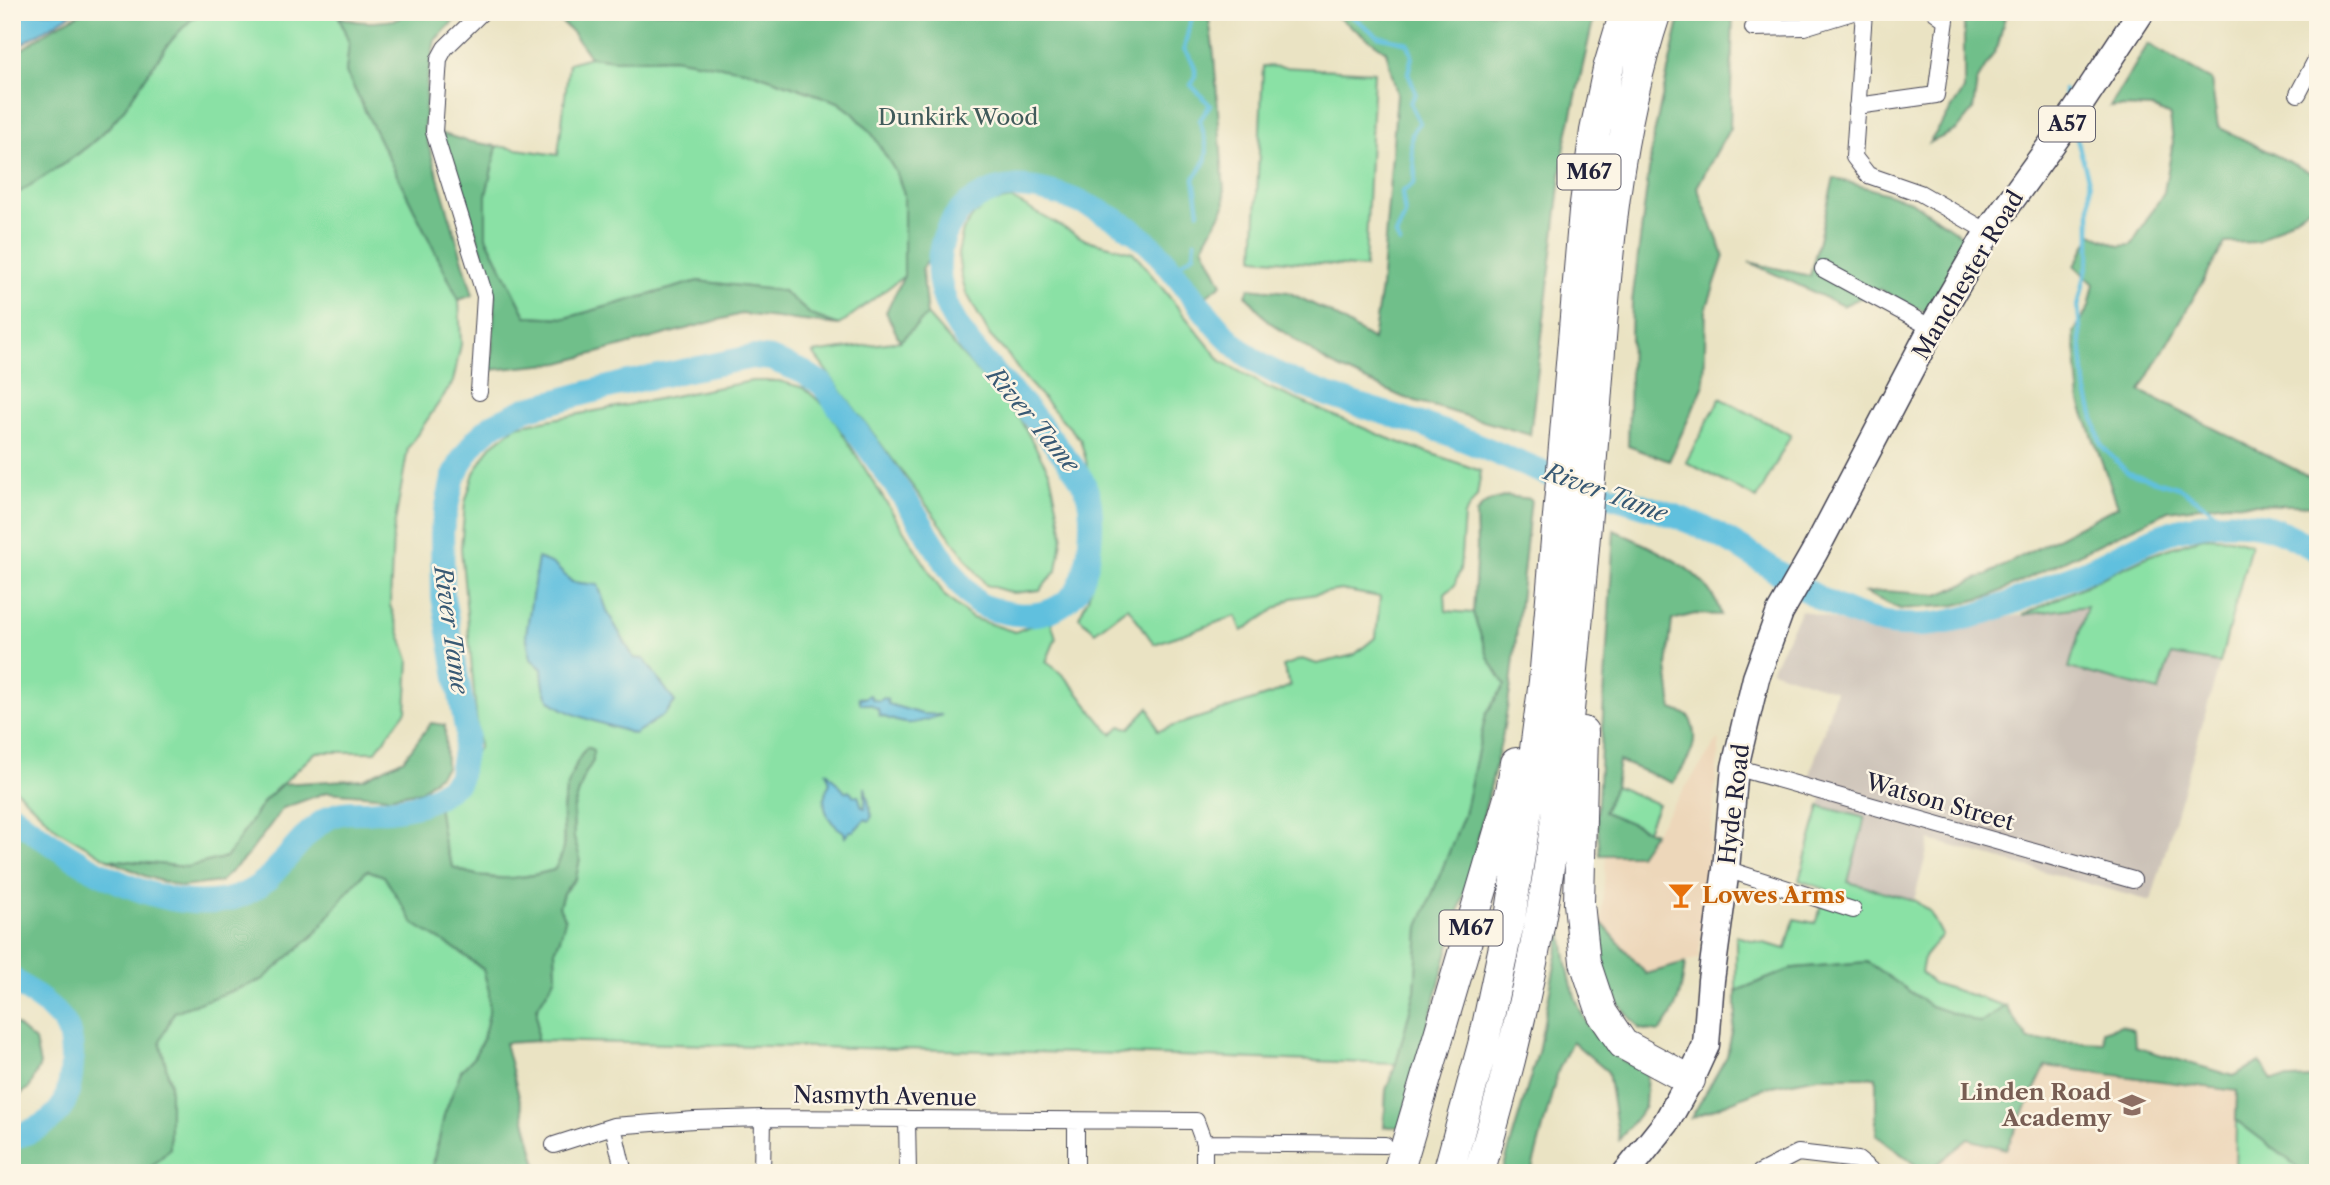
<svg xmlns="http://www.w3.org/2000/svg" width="2330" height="1185" font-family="'Libre Caslon Text',serif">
<rect width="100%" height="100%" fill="#fcf5e5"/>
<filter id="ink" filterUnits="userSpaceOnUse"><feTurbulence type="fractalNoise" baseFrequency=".0143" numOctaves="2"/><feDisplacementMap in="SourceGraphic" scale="14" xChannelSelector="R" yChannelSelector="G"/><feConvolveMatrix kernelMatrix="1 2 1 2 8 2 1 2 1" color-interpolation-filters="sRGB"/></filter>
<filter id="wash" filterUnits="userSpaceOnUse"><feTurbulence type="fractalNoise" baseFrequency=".00686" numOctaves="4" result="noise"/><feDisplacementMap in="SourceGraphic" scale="28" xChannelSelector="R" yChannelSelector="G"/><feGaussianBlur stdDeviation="1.57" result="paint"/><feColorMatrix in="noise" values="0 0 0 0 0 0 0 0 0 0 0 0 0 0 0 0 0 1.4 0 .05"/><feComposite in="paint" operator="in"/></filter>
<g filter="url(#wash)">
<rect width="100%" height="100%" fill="#eae3c3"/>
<path fill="#edd7ba" d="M1720,737L1699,958L1646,974L1601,922L1606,856L1639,855Z
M2046,1066L2237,1091L2235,1173H1926L1968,1139L2006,1148Z"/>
<path fill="#ccc2b8" d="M2087,606L2069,667L2171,655L2220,663L2151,901L1930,840L1914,900L1847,882L1864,818L1820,806L1826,784L1809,778L1836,691L1771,670L1801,610L1850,625L1907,637L1950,631L2007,617Z"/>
<path fill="#8ae1a5" stroke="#568270" stroke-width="2" d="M201,12H337L349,43L346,72L459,300L461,344L453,382L408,448L393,534L390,605L409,660L406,711L375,752H316L265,800L227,857L187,867L108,859L58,830L12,786V197C48,173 87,153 115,120C145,85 162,40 201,12Z
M590,57L615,60L673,58L710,64L749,71L838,102L853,113L873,135L897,174L904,194V276L839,325L811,315L783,291L698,281L566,318L526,316L486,237V195L497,146L558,155L569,63Z
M1263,66L1374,72L1365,268L1254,258Z
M1012,199L1086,240L1133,252L1221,361L1269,388L1387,438L1481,471L1477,496L1464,515L1460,570L1454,586L1445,594L1446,611L1473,613L1489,659L1505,685L1486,715L1464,815L1419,927L1415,991L1396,1064L1123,1054L537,1041V1008L556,977L555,950L560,939L559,907L563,893L576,878L580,858L574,838L573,810L585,774L593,761L582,753C576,769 567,784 564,800C559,827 571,844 554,870C533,876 495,883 474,877C467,874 460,870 453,867L444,844L437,799L459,780L462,764L479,748L461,548L465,503L474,473L491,446L517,426L752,381H779L804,388L826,407L945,596L972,618L1015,632L1050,618L1056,638L1046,662C1075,680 1088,711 1112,734L1120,726L1130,728L1149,707L1158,731L1272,694L1290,686L1283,666L1302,659L1317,664L1354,655L1376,637L1380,597L1341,590L1292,598L1242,631L1236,616L1154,644L1128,607L1095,632L1079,617L1088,598L1093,577L1097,527L1086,460L1080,439L1021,374L1008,355L990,336L966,292L961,275L958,254L963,230L974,215L988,203Z
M927,315L1021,421L1050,473L1063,534L1057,570L1040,590L1013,593L986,585L813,353L900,341Z
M1720,398L1791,435L1757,499L1686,462Z
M2203,537L2230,538L2251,544L2220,663L2171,655L2159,691L2069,668L2087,606L2023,615L2148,556Z
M1615,786L1658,804L1647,830L1604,812Z
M1820,806L1865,818L1848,882L1914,900L1930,912L1942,935L1924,957L1921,973L1933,983L2005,1006L1982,1024L1931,1006L1867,962L1794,968L1736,991V936L1786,949L1794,919L1815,923L1828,890L1799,880Z
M367,870L384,876L457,950L483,969L489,991V1014L483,1039L474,1057L461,1071L435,1152L432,1173H145L170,1083L160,1041L174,1012L208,998L348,891Z
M2236,1120L2306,1173H2235Z"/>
<path fill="#6fbf8a" stroke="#487062" stroke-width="2" d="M83,12H201C162,40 145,85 115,120C87,153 48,173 12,197V56L54,27Z
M404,12H463L435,40L427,82L424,130L473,295L459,300L346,72L349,43L339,16C359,25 377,22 399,19Z
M550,12H1208L1214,55L1225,206L1203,246L1222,284L1197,302C1182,283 1167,261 1149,244C1109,208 1017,165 968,202C956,211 951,225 944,237C938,248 929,258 922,268L927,315L900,341L886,312L904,276V194L897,174L873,135L853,113L838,102L749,71L673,58L615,60L590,57L572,32Z
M1330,12H1595L1565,145L1530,435L1402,397L1328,363L1268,321L1246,295L1249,288L1288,292L1327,311L1373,340L1381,287L1397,94L1386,51Z
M1681,12H1733L1730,128L1697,187L1724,256L1706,310L1704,385L1669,461L1628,446L1632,302L1653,139Z
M1964,12H2006L1998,46L1977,81L1973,110L1957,130L1929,143L1964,90Z
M2148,44L2211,80L2218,127L2318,176V205H2313L2257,242L2225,243L2140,391L2318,481V506L2226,503L2168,511L1991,596L1956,605L1900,609L1865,593L1885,591L1938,595L1982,577L2118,506L2080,402L2074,333L2089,307L2094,284L2075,266L2092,234L2119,246L2131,245L2164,192L2173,142L2170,116L2153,108L2110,107Z
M440,133L466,141L497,146L486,195V237L526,316L566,318L698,281L783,291L811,315L839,325L741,314L560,363L491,370L495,297L459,175Z
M1834,178L1911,201L1970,241L1928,314L1879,289L1843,306L1749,262L1810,276Z
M1507,496L1531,499L1511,685L1502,738L1470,871L1400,1127H1384L1386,1090L1396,1064L1415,991L1419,927L1464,815L1486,714L1505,685L1489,659L1473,613L1477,547L1476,514L1483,505L1490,501Z
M1614,530C1653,549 1709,569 1721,615L1695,614L1672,620L1667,667L1672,709L1688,715C1703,742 1688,760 1673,783L1619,761L1615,786L1604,812L1654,833L1639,855H1600L1597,816Z
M431,723L445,725L446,768L421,791L387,797L327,792L283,808L248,855L220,882L181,887L145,876L108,859L187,867L227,857L265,800L282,784L363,779L404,759Z
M587,747L593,750V761L585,774L573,810L574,838L580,858L576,878L563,893L559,907L565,920L560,939L555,950L556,977L537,1008V1041L505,1043L539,1173H488V1168C477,1164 470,1163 460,1169L462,1173H432L444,1115L461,1071L474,1057L483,1039L489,1014V991L483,969L457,950L414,924L384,876L367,870L348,891L315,934L262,980L174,1012L160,1041L170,1083V1149L145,1173H12V1138C28,1133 48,1125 59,1111C74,1093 77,1039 63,1021C49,1004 30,992 12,979V815C71,863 198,942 267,879C286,862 313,821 337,814C357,808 385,811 406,808C416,807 427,802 437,799L444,844L453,867C489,883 517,880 554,870C569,848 562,837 563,813C564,792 574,762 587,747Z
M1601,922L1646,974L1685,963C1682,990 1678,1011 1659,1032L1640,1029L1620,1006L1598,965Z
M1562,929C1567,974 1576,1026 1614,1055C1623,1063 1637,1065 1647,1073L1645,1106L1619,1140L1608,1072L1572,1041L1558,1071L1531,1173H1502L1538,1052Z
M1867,962L1931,1006L1981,1023L2005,1006L2029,1040L2104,1043L2103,1031L2121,1025L2134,1031L2135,1047L2233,1076L2260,1062L2272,1080L2311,1078L2318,1080V1173H2306L2236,1120L2237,1091L2046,1066L2006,1149L1968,1139L1926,1173L1876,1135V1077H1818L1767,1087L1691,1118L1727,1056L1736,1013V991L1794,968Z
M12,1021L35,1041L40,1065L30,1087L12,1101Z"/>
<path fill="#60c0de" stroke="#41718c" stroke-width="2" d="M28,12H74L12,50V21Z
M538,558L553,564L572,582L598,585L608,613L634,658L644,659L675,702L664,715L634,734C611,725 569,717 551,701C543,692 543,680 542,669L531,659L526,634Z
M870,695L872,699L879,701L884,698L887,699L888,704L922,714L942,715C911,725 909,727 879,715L878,709L870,704H861L859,697L864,698Z
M826,771L845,792L850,791L854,796L858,795L862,807L865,808V787L872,816L869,821L865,819L854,831H850L845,837L844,832C825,821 819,802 830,783Z"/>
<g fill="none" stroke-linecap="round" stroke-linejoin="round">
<path stroke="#60c0de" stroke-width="4.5" d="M1193,12L1184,49C1193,61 1200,71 1191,85L1210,105L1200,120C1206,145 1214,156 1194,178L1199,212
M1346,12L1378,36L1408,43L1412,56L1408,73L1416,93L1410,103L1420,123C1401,140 1419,161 1414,183L1402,192L1405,215L1396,235L1400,243
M2064,90L2067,103
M2075,132L2090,185V253L2078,307L2085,385L2101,445L2128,473L2180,488L2230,523
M1172,270L1194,254L1195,241"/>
<path stroke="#60c0de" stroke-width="24" d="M12,815C71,863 196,941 266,880C287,861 309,824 335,815C344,811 357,812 367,812C410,808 425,809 459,780L467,734L443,597L442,529L453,479L462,460L476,440L494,424L526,409L624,383L752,357L771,359L803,372L822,384C854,428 887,472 917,517C931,539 959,588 978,603C983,607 992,609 999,611C1026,618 1055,616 1074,594C1091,573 1095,516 1087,492C1083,477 1071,466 1062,453C1052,441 1043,428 1033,416C993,368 918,310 944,237C953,213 969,200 993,191C1013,183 1041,189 1061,195C1093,206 1128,223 1152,247C1190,286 1215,337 1263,366C1313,395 1372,408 1427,426C1479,443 1528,469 1579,486C1620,500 1663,509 1702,527C1762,554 1810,605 1876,621C1938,636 1999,609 2055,584C2073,576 2092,569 2109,560C2156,535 2198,517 2253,524C2277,527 2297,539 2318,551
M12,979C30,992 49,1004 63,1021C77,1039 74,1093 59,1111C48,1125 28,1133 12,1138"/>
</g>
</g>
<g filter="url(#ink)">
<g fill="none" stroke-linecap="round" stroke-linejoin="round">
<defs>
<path id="minor" d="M1864,12L1854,157L1868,175L1920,193L1988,232
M1753,28L1804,27L1853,12
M2298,94L2318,56
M1857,106L1936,95L1946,20L1935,12
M1823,269L1932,328
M479,392L485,296L434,132L439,59L445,48L482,12
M1735,767L2133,880
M1726,869L1853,910
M907,1119L908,1173
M613,1126L624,1173
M1204,1143L1385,1145
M554,1145L613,1126L694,1120L763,1118L1196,1121L1204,1143V1173
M762,1173L763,1118
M1076,1173V1121
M1759,1173L1798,1153L1858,1160L1874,1173"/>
<path id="primary" d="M1626,1173L1666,1123L1690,1080L1706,1045L1711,980L1726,869L1735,767L1756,678L1780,612L1815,551L1932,328L1988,232L2075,112L2141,12"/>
<path id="motorway" d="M1583,732L1579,903L1585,962L1602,1013L1623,1044L1690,1080
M1398,1173L1511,791L1516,763
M1448,1173L1483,1045L1510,918L1528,803L1544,681L1584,211L1595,131L1608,69L1625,12
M1479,1173C1503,1092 1524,1009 1539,926C1567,775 1577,621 1591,468C1604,315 1607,158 1656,12"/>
</defs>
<use href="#minor" stroke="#403f4f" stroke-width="18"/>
<use href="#primary" stroke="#403f4f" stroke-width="29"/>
<use href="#motorway" stroke="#403f4f" stroke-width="32"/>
<use href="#minor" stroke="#fff" stroke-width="16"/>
<use href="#primary" stroke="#fff" stroke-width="26"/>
<use href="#motorway" stroke="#fff" stroke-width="30"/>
</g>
</g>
<defs>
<symbol id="bar-bare" viewBox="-9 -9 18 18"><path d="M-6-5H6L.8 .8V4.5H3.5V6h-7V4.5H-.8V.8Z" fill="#e8710a" stroke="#fcf5e5" stroke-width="2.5" paint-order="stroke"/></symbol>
<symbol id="school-bare" viewBox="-9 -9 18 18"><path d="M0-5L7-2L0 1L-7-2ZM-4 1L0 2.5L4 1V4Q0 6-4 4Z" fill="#8d6e63" stroke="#fcf5e5" stroke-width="2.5" paint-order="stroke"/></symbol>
</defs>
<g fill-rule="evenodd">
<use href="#bar-bare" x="1662" y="876" width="38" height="38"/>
<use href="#school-bare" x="2113" y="1086" width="38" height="38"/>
</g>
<g text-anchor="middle" stroke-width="5" stroke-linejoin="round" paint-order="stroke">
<g fill="#fcf5e5" stroke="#63616e" stroke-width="2">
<rect x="2039" y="106.5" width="56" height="35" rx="5"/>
<rect x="1557.5" y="154.5" width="63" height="35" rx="5"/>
<rect x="1439.5" y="910.5" width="63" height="35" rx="5"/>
</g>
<g font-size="21" font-weight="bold" fill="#22223b">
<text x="2067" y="131">A57</text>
<text x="1589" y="179">M67</text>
<text x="1471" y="935">M67</text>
</g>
<g font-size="23" fill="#415b5b" stroke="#fcf5e5">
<text x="958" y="125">Dunkirk Wood</text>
</g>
<g font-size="23" fill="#22223b" stroke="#fcf5e5">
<text transform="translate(1968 275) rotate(-59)" y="8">Manchester Road</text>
<text transform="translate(1940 802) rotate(16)" y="8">Watson Street</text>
<text transform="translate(1734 804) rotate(-83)" y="8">Hyde Road</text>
<text transform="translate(885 1096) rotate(1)" y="8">Nasmyth Avenue</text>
</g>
<g font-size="23" font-weight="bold" fill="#c56008" stroke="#fcf5e5" text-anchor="start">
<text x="1702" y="903">Lowes Arms</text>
</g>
<g font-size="23" font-weight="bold" fill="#785e54" stroke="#fcf5e5" text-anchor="end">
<text x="2111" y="1100">Linden Road<tspan x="2111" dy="26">Academy</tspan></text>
</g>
<g font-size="24" font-style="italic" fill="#385974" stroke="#fcf5e5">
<text transform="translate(1033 420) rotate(50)" y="8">River Tame</text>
<text transform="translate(1606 493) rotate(20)" y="8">River Tame</text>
<text transform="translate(451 630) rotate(82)" y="8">River Tame</text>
</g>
</g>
<rect width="2330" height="1185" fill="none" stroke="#fcf5e5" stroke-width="42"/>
</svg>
